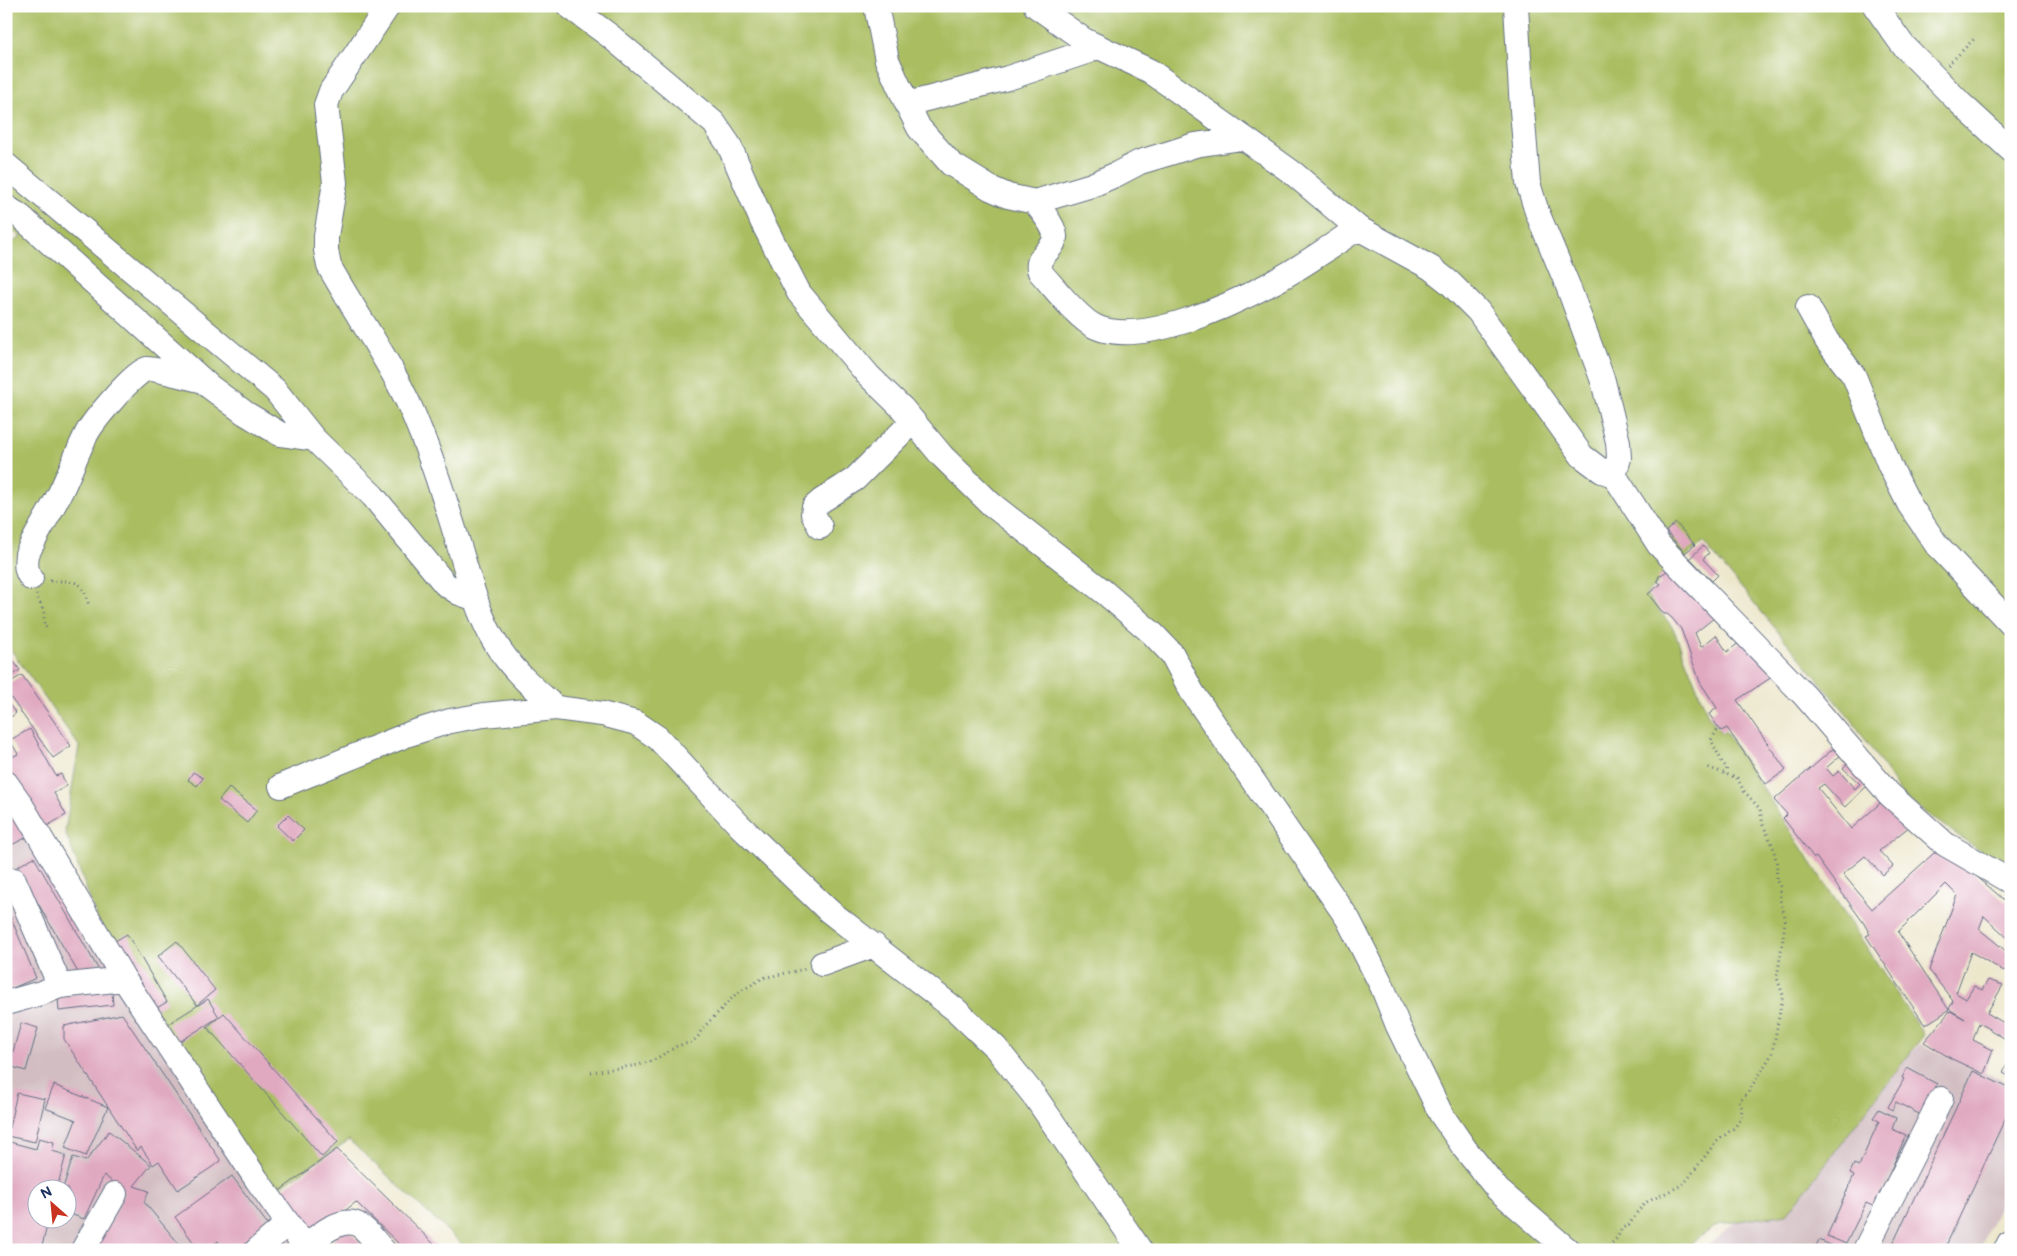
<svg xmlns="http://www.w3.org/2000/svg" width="2017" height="1256" font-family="'Balsamiq Sans',sans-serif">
<rect width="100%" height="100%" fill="#fff"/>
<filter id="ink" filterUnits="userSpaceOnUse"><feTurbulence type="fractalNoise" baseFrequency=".02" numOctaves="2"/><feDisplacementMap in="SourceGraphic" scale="10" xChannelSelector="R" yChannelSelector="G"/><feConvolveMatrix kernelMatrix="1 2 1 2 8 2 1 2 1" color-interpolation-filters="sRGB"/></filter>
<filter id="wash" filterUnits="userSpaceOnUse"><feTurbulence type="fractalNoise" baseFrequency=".0096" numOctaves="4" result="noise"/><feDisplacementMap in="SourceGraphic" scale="20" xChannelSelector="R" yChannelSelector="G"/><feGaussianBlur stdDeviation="1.12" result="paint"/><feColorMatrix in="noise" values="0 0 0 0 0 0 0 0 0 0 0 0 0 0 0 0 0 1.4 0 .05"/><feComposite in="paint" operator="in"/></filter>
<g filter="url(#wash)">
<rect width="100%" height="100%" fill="#ece6ca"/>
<path fill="#d2bec2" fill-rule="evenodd" d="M6,787L302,1250H6ZM38,1188H68V1218H38Z
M1920,1044L2011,1084V1179L1979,1250H1703L1789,1173Z"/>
<path fill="#aabd61" stroke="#627660" d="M6,6H1199L1206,11L1210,6H2011V719L2007,724L2011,726V872L1904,798L1852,720L1703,542L1646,594L1673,628L1708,715L1722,734L1725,731L1924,1035L1787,1214L1719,1224L1681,1250H468L349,1140L274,1191L104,937L65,831L79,746L6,643V246L21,237L6,226Z"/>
<g id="blocks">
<path fill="#e0a9c0" d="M1676,523L1695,545L1685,553L1666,531Z
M1703,546L1709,553L1703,559L1718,575L1712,581L1690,558Z
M1669,570L1719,614L1695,633L1701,647L1716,635L1727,652L1744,639L1775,675L1737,700L1786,770L1766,784L1727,728L1721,731L1709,714L1717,708L1700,682L1681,629L1672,618L1667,614H1664L1648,594L1661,584L1657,581L1659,576Z
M6,651L20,670L6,680Z
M22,675L71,746L53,758L6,691V685Z
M6,701L16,713L6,721Z
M30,729L56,776L61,774L67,786L54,793L66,815L40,830L6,768V760L18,754L10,740Z
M6,743L13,754L6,759Z
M1833,749L1840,756L1826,768L1833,776L1839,771L1855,789L1860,784L1843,768L1849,761L1870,783L1845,807L1824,784L1818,788L1851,829L1886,798L1910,826L1879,851L1893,866L1883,875L1865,856L1843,874L1872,909L1934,853L1952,855L2011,906V941L1984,916L1979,929L2011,955V961L2004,971L1971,952L1956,993L1966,999L1974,986L1982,990L1988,980L2003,985L1987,1013L2011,1027V1033L2007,1040L1979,1023L1973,1040L1993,1050L1984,1074L1952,1059L1924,1042L1950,1011L1965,1019L1949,1009L1953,1001L1929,970L1957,895L1946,884L1898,932L1949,1010L1925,1025L1866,936L1870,934L1863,922L1816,857L1814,858L1783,818L1787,814L1774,800Z
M193,772L203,778L197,786L188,780Z
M229,788L257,810L247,823L219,800Z
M15,814L27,837L6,848V819Z
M288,815L304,830L293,841L277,826Z
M34,857L100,972L83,981L17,867Z
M6,906L36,978L6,991Z
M127,934L167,1002L155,1009L115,941Z
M177,941L215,990L197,1005L158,956Z
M112,991L113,1005L59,1011L58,997Z
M208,999L219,1017L179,1042L168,1024Z
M224,1013L338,1142L322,1157L207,1027Z
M122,1014L221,1161L178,1190L159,1161L153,1165L141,1147L137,1151L64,1039V1026Z
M21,1023L38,1028L26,1071L9,1066Z
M2011,1056V1077L2003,1073Z
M1907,1068L1937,1084L1921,1115L1896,1102L1892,1110L1888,1107L1904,1079L1902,1078Z
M1973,1071L2011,1089V1106L1944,1250H1890Z
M54,1085L108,1107L86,1156L65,1148L76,1120L45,1108Z
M17,1093L45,1099L35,1142L7,1136Z
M1879,1109L1896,1118L1892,1129L1906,1135L1875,1207L1866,1203L1846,1244L1827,1236L1854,1175L1850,1173L1854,1164L1859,1166L1878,1123L1879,1121L1873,1118Z
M109,1131L151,1165L134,1186L149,1191L144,1202L184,1250H94L104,1223L111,1225L125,1192L104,1175L84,1219L68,1213V1188H63L73,1157L86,1161Z
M39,1138L54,1142L52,1151L66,1155L57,1188H38V1218H49L41,1250H6V1141L36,1149Z
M337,1149L440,1250H405L356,1202L313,1236L278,1192Z
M232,1176L269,1226L237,1250H224L218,1241L206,1250H199L175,1217Z
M346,1228L365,1248L369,1244L374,1250H323Z
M1819,1240L1842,1250H1814Z"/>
</g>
</g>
<g filter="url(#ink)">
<use href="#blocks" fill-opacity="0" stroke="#646f84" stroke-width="1"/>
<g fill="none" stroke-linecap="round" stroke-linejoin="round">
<defs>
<path id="minor" d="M388,6L331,91L326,105L335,183L326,236V250L329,266C359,320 397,370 419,428C435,467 448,509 460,549C471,585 481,627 505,657C519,676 538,692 556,708
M569,6L610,36L714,123L729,145L762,221L799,293L868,375L902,408L942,456L991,504L1104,592L1153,634L1172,654L1192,692L1348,919L1382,986L1398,1026L1441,1114L1465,1149L1498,1190L1568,1250
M876,6L887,60L907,104L1008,78L1089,51L1095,46
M1036,6L1084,40L1150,71L1293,173L1358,228C1330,247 1302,267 1272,283C1231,305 1142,347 1096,327C1078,319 1054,287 1040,272C1033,257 1054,251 1055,237C1055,226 1041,211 1035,202L1092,185L1117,174L1140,162L1170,153L1195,145L1242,138
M1516,6L1522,110L1528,183L1537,212L1568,286L1603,381L1618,442L1619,458L1614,475L1659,545L1805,696L1889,794L1945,844L2011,882
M1875,6L1902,44L1960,103L2011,150
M907,104L919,128L951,164L990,188L1008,196L1035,202
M6,165L275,390L314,439
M6,207L20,216L210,387L245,413L280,434L314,439L373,496L445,584L459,593L476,599
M1358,228L1431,268L1450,283L1478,311L1582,456L1602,471L1614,475
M1808,307L1827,341L1854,376L1890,466L1909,504L1936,544L2011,624
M820,527L813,514L814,507L821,501L855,479L913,421
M31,578C25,570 26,564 27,554C37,533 50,513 60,493C70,473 77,452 87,433C94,420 134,372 147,369C154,368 189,378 200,380
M6,783L20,803L124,979L257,1180L307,1250
M281,786L409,734L450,721L484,715L556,708L602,714L636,723L658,738L740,826L829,911L956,1010L996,1048L1036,1098L1140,1250
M14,880L60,986
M822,964L874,945
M6,1003L41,993L60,986L124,979
M305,1246C317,1237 337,1219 354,1223C365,1226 375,1242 383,1250
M83,1250L115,1194
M257,1250L288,1223
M1865,1250L1941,1099"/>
<path id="major" d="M2008,1250L2011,1244"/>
</defs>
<use href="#minor" stroke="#646f84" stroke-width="26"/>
<use href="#major" stroke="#646f84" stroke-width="30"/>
<path stroke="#646f84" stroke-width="3" stroke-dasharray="1 4" stroke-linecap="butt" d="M1948,65L1974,39
M50,581C77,581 82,579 89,606
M36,594L44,612V625L47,628
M1717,730L1711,740L1722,762L1727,768L1725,774
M591,1072L639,1065L654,1060L677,1046L692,1042L698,1037L702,1029L736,994L763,978L805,969
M1605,1250L1617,1238L1622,1228L1629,1225L1638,1211L1647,1202L1682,1185L1687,1180L1715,1143L1734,1128L1741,1119L1742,1109L1739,1101L1748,1092L1772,1054L1783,995L1777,978L1784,931L1785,917L1780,900V886L1776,880L1777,865L1773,846L1763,825L1760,809L1744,791L1737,778L1707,767"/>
<use href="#minor" stroke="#fff" stroke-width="24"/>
<use href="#major" stroke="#fff" stroke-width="28"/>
</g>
</g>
<rect width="2017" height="1256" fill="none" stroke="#fff" stroke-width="25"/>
<g transform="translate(52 1204) rotate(333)"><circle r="24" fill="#ffffff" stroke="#a4acbf"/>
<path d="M0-4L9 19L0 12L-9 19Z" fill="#c8321e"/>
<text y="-8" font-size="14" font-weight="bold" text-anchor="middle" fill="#1b2f5e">N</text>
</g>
</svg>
